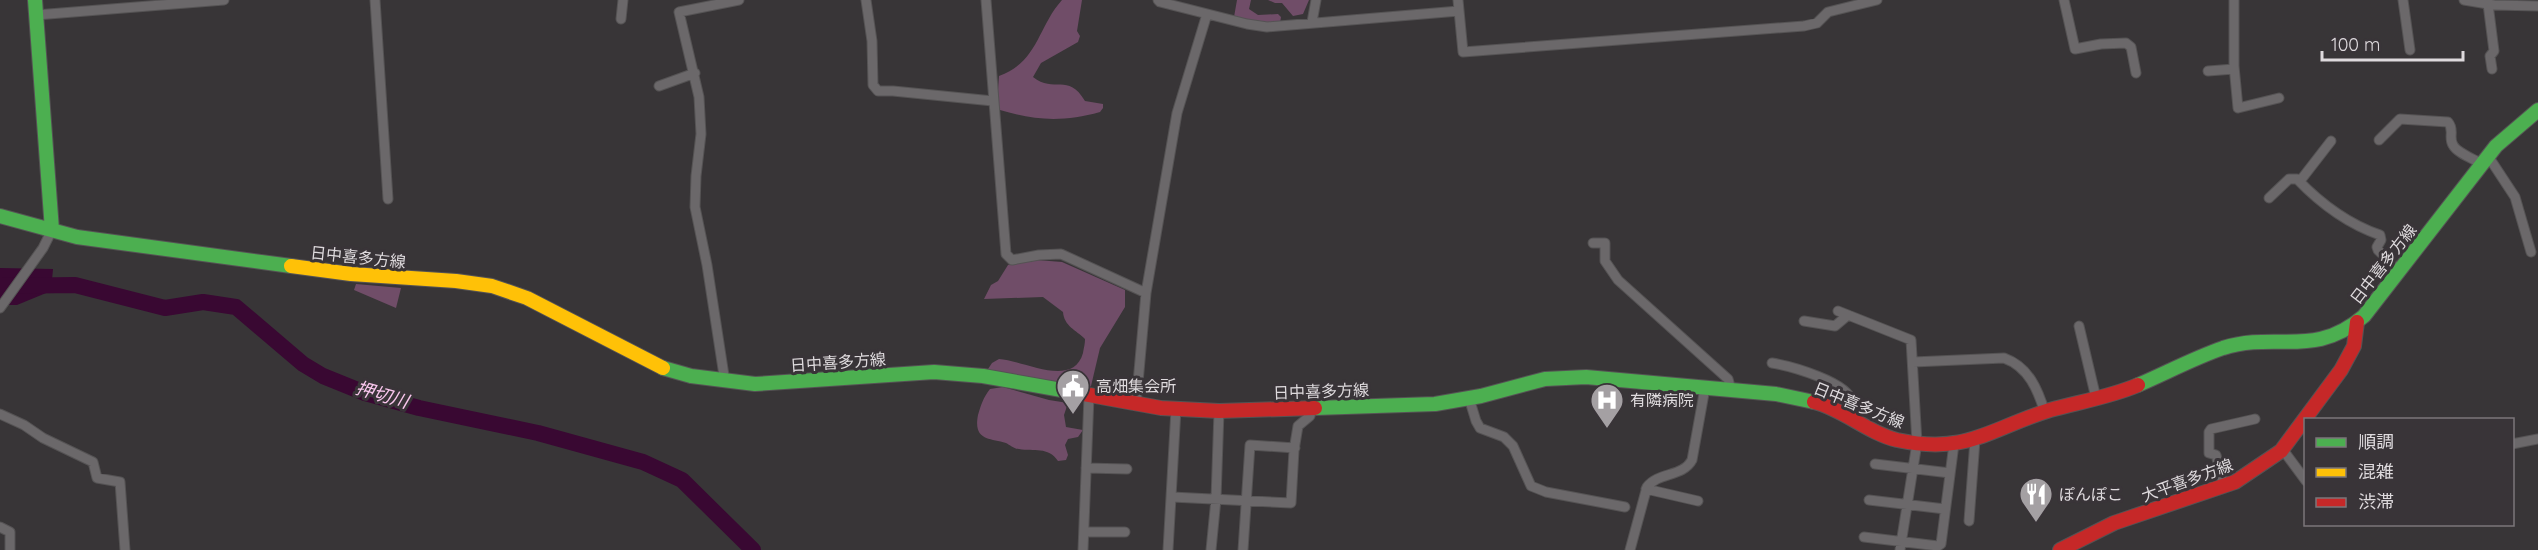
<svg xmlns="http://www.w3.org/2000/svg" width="2538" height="550" font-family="Quicksand,'Noto Sans JP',sans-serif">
<rect width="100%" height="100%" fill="#383537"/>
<path fill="#704d68" d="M1062,0H1082L1077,31L1080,36L1078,42L1041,63L1033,77C1054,94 1068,72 1085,101L1103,104V108L1100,112C1064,122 1036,121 1000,110L997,103L999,76C1039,61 1037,28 1062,0Z
M1237,0H1251L1249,9L1258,15L1278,14L1281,17L1280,23L1270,25L1234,17Z
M1268,0H1309L1303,14L1293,16L1282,3H1275Z
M1024,259L1062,262L1125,290V307L1100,348L1091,386L1083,392L1035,382L1020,375L1009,377L988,369L992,363L999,359C1023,360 1073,389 1083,353C1084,347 1085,344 1085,339C1076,330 1064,326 1063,312L1043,297L984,299L991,285L998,281L1008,265Z
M356,284L401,288L396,308L354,290Z
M1003,387L1049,400L1068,403L1064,415L1066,427L1083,430L1078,437L1068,439L1065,445L1068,455L1066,460L1058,461C1048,446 1034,452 1019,449C1014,449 1010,445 1006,443C990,438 973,441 978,415C981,405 983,398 990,389Z"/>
<path fill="#390832" d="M0,268L53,269L51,291L17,305H0Z"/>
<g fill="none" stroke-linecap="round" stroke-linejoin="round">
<path stroke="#390832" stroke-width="16" d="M0,286L75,285L165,308L203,302L236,307L303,364L323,376L365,393L419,408L538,433L643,462L682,480L753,550"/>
<defs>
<path id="street" d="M375,0L388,199
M866,0L872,41L873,85L878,91H893L993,101
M986,0L1006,254L1012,260L1039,255L1061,254L1146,293
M1158,0L1160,2L1247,24L1267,27L1459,11
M1458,0L1463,52L1804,26L1817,23L1828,12L1877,0
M2064,0L2075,49L2101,44L2126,43L2131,47L2136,73
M2234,0V66L2238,108L2279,98
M2403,0L2410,50
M2464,0L2494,5L2538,6
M2488,4L2494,51L2490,56L2492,69
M36,15L224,0
M621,19L623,0
M1312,22L1316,0
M2208,71L2234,69
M659,86L695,73
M2379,140L2400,119L2448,122C2455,130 2448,137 2453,145C2457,153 2474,159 2482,164
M2488,156L2515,197L2531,252
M2300,181L2331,141
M2269,198L2289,179H2297C2320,203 2348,224 2380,235L2381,240L2377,247L2378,250L2399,271
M1593,243H1605V261L1618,280L1728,379L1731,390
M0,308L43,248L52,230
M1838,311L1911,340L1917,443L1900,550
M1804,321L1835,326L1848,315
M2079,326L2096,398
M1913,362L2004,358C2029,367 2038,390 2045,413
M1772,363C1790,366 1849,382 1852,402L1846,417
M725,382L707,265L695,207L696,176L701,134L699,97L679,12L739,0
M1469,398L1476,421L1480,428L1504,437L1513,446L1531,486L1546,492L1625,507
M1136,405L1146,293L1177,113L1207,14
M0,414L24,425L43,438L93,462L97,478L120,482L125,550
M2512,444L2538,439
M2281,451L2286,454L2306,481
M1875,464L1950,473
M1086,468L1127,469
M2224,487L2216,455L2209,453V432L2211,429L2255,419
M1646,489L1698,501
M1172,497L1291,503L1294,450L1298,426L1310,416L1312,408
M1869,500L1945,509
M1969,521L1975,440
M0,527L10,532V550
M1084,532H1125
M1864,537L1938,546L1941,544L1954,444
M1083,550L1089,396
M1168,550L1176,409
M1211,550L1216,499L1219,411
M1243,550L1250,445L1295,448
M1630,550L1647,487C1658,472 1683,477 1692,460L1705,388"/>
<path id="fast" d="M35,0L52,230
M0,216L77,237L291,266
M663,368L691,376L755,384L934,372L983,376L1073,392
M2138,385C2166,373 2194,358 2223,348C2277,331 2314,359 2364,316L2496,146L2538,110
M1315,408L1435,404L1481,396L1545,379L1586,377L1776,394L1814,402"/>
<path id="slow" d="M291,266L351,274L456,281L492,286L527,298L663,368"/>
<path id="jam" d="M1073,392L1161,408L1219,411L1315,408
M1814,402C1843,409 1868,433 1897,440C1967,455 1989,429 2050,410C2079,402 2110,397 2138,385
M2060,550L2114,523L2235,482L2281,451L2341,370L2354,346L2357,322"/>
</defs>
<use href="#street" stroke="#555354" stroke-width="11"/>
<use href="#fast" stroke="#555354" stroke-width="16"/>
<use href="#slow" stroke="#555354" stroke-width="16"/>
<use href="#jam" stroke="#555354" stroke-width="16"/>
<use href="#street" stroke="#6b686a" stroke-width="9"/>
<use href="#fast" stroke="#4caf50" stroke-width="14"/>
<use href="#slow" stroke="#ffc107" stroke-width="14"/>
<use href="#jam" stroke="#c62828" stroke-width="14"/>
</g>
<defs>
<symbol id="civic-pin" viewBox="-11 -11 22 30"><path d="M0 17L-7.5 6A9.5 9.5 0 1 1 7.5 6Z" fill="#a4a0a3" stroke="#393438"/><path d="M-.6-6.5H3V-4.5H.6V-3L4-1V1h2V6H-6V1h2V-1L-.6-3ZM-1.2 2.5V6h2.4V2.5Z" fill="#fff"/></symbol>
<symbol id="hospital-pin" viewBox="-11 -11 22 30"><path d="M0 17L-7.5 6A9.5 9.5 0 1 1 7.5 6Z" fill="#a4a0a3" stroke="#393438"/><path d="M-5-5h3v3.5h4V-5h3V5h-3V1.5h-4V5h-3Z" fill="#fff"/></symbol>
<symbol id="restaurant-pin" viewBox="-11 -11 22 30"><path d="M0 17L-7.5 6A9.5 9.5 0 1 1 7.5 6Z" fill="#a4a0a3" stroke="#393438"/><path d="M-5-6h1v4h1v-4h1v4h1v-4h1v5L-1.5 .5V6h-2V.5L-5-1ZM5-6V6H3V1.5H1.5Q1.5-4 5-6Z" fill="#fff"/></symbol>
</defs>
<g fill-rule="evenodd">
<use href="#civic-pin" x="1054" y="367" width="38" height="52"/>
<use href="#hospital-pin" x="1588" y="381" width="38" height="52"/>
<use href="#restaurant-pin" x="2017" y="475" width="38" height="52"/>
</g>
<g text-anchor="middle" stroke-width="6" stroke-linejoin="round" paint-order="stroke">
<g font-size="16" fill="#dedadd" stroke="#393438">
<text transform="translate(358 257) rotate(6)" y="6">日中喜多方線</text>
<text transform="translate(2383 264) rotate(-52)" y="6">日中喜多方線</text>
<text transform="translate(838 362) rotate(-4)" y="6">日中喜多方線</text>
<text transform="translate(1321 391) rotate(-2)" y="6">日中喜多方線</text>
<text transform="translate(1859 405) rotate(22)" y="6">日中喜多方線</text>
<text transform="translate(2187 480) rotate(-20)" y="6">大平喜多方線</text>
</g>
<g font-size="16" fill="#dedadd" stroke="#393438" text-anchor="start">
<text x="1096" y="392">高畑集会所</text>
<text x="1630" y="406">有隣病院</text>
<text x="2059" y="500">ぽんぽこ</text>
</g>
<g font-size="18" font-style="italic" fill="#fac7ee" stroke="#393438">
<text transform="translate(382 395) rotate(16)" y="6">押切川</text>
</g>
</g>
<rect x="2304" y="418" width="210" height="108" fill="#393438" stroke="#7b767a" stroke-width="1.5"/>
<rect x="2316" y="438" width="30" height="9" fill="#4caf50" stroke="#7b767a" stroke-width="1.5"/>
<text x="2358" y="448" font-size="18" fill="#dedadd">順調</text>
<rect x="2316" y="468" width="30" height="9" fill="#ffc107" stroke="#7b767a" stroke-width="1.5"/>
<text x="2358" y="478" font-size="18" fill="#dedadd">混雑</text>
<rect x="2316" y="498" width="30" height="9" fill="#c62828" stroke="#7b767a" stroke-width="1.5"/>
<text x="2358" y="508" font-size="18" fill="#dedadd">渋滞</text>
<path d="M2322 51v9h141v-9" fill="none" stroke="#dedadd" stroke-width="3"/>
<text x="2331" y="51" font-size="18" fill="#dedadd" stroke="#393438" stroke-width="4.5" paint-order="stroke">100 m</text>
</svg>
